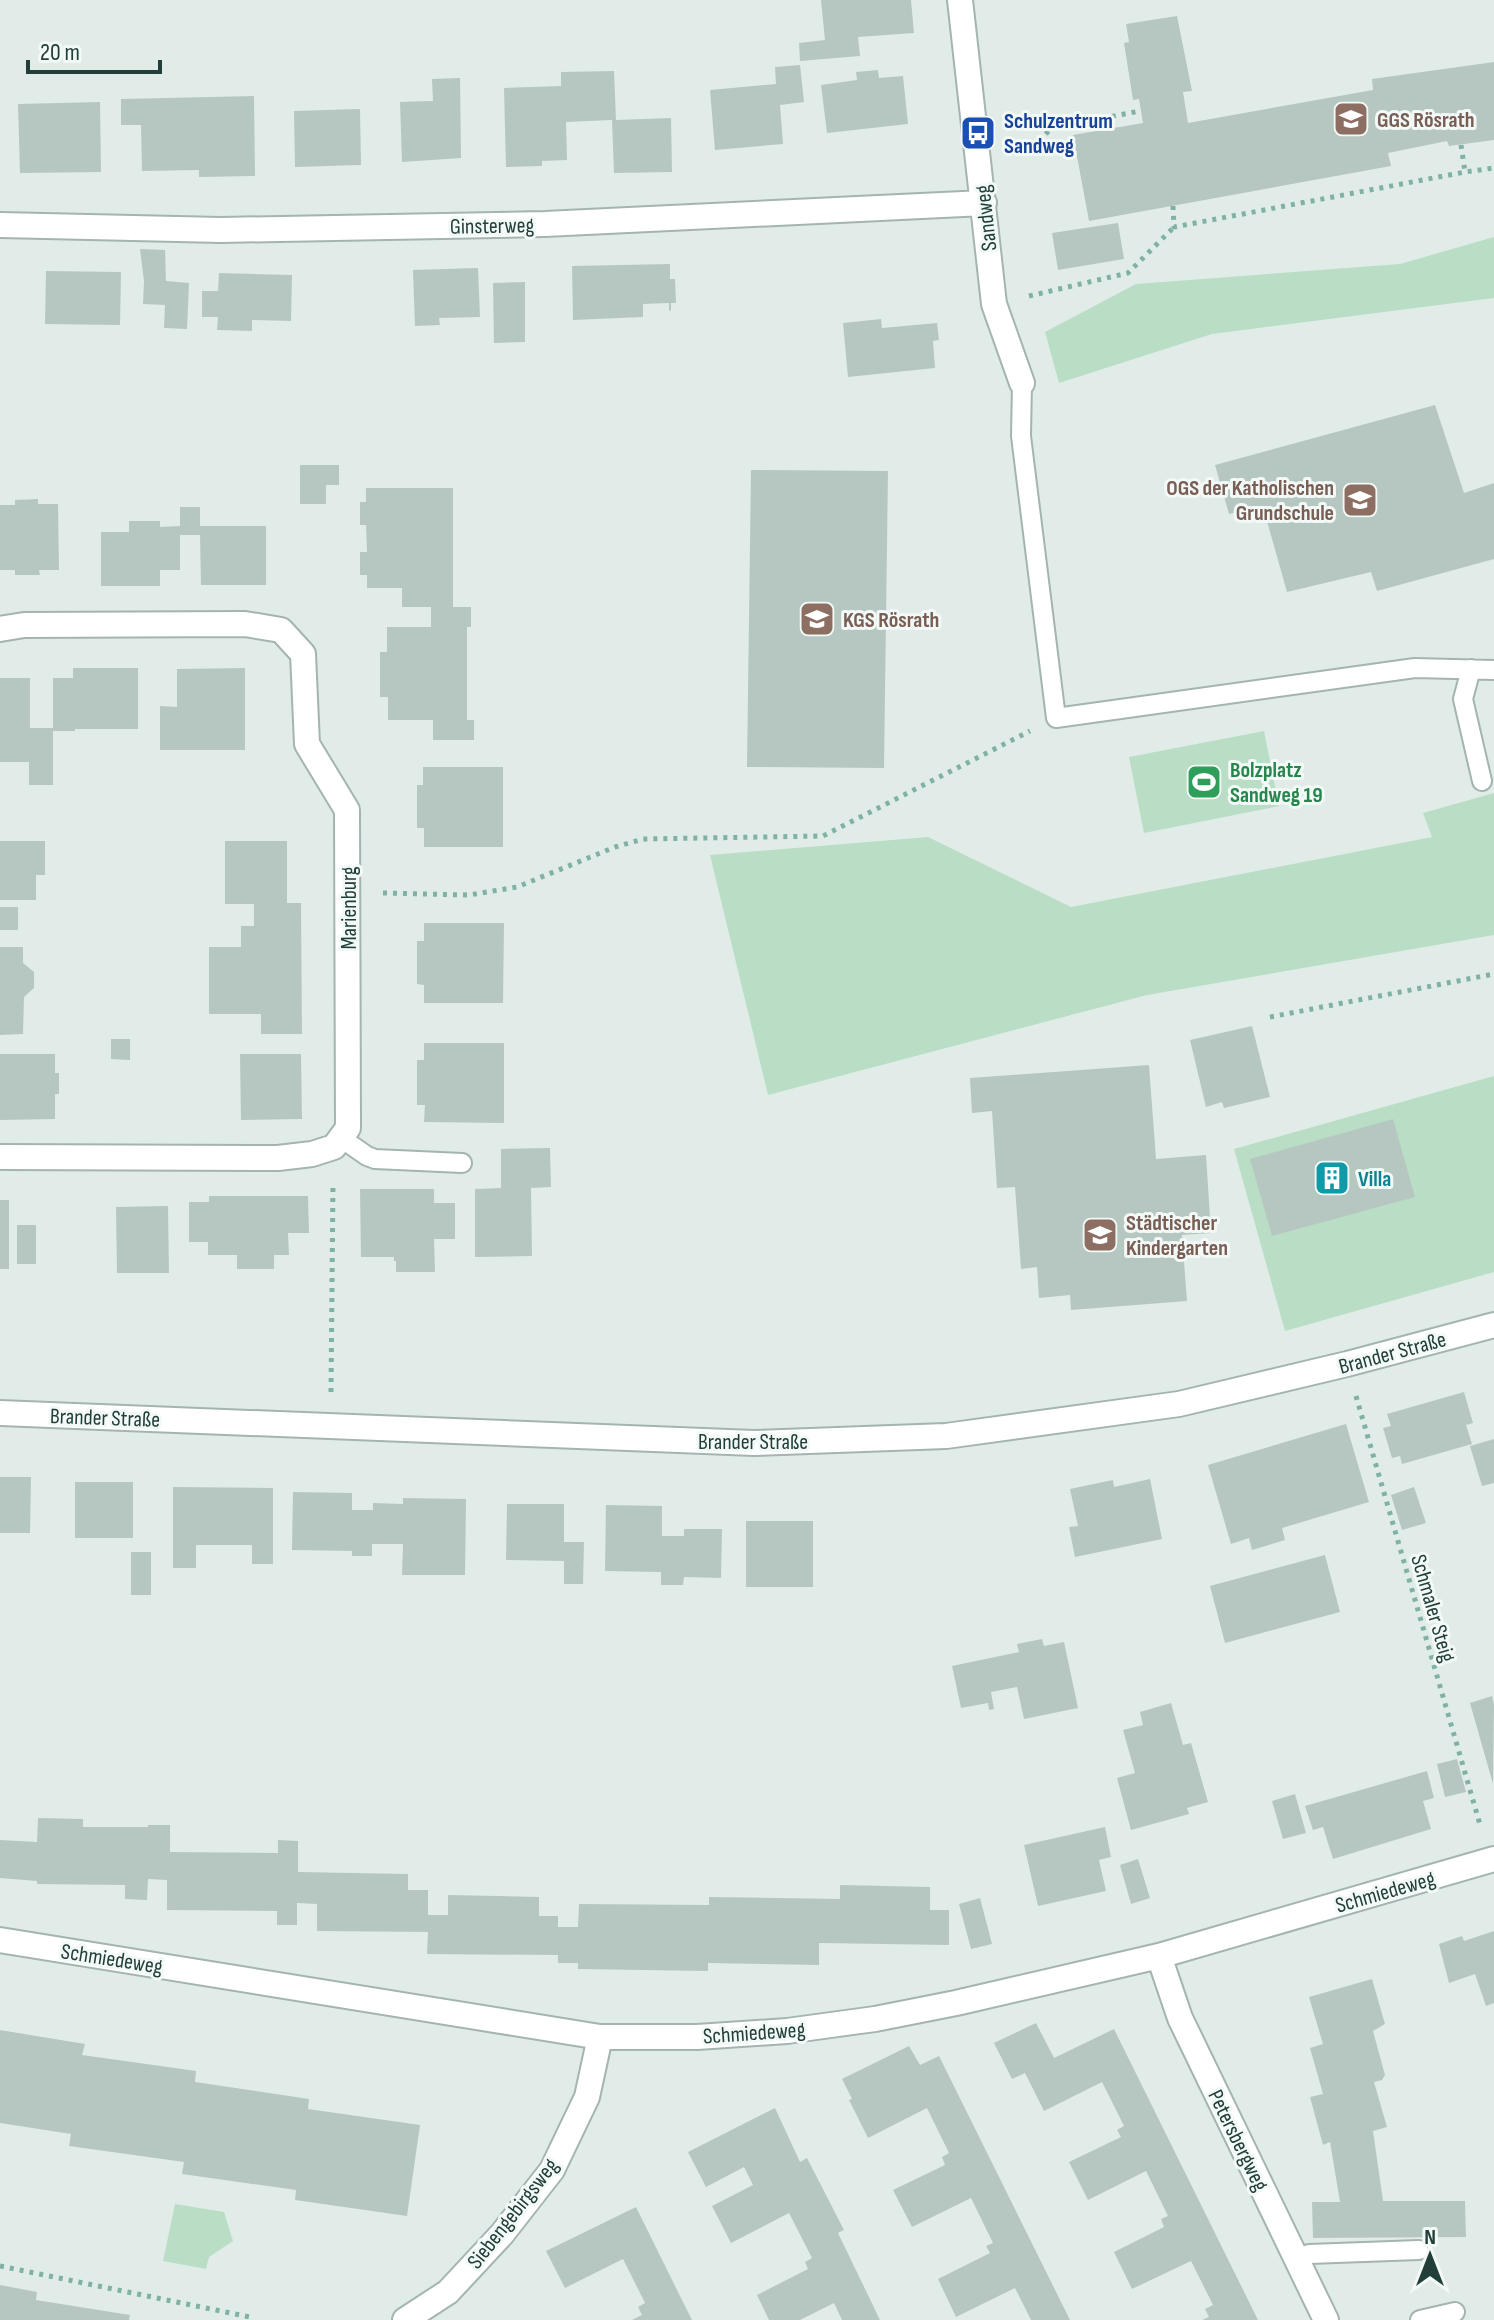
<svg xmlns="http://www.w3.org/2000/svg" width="1494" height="2320" font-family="'Sofia Sans Condensed',sans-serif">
<rect width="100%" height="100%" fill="#e1ece8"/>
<path fill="#b9dec5" d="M1494,237V298L1212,334L1059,383L1045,332L1136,284L1400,264Z
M1264,731L1279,806L1144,833L1129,757Z
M1494,793V935L1147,995L768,1095L710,855L928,837L1071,907L1432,837L1423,813Z
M1494,1076V1272L1285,1331L1234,1149Z
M175,2204L224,2212L233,2241L209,2257L206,2269L163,2261Z"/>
<path fill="#b6c7c1" d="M821,0H911L914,33L858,37L860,56L800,61L799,43L825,40Z
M1177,16L1192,91L1183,92L1188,123L1373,90L1372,79L1494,62V140L1449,146L1447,141L1388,153L1391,166L1089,221L1073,135L1143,123L1139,99L1133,100L1124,43L1129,42L1126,24Z
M800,65L804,102L780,105L783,144L715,150L710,90L776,84L775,67Z
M878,70L879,78L903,76L908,124L827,133L821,85L857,80L856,72Z
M614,71L616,120L671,118L672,172L614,173L612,120L566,122L567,160L542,161V166L506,167L504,88L561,86V72Z
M460,78L461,158L402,162L400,102L433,101L432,79Z
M254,96L255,176L199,177V170L142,171L141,125H121V99Z
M100,102L101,172L20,173L18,104Z
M360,109L361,165L295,167L294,111Z
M1118,223L1124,259L1058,270L1052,233Z
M140,249L165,250L166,281L189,283L187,329L164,328L165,305L143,304L144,281Z
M670,264V279H675L676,303H671V310L669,311V303L643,304V317L573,320L572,266Z
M478,268L480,317L439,318L440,325L415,326L413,270Z
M46,271L121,272L120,325L45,324Z
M219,273L292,275L291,321L252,320V331L217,330L218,317H202V291H218Z
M525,282V342L494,343L493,283Z
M881,319L882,328L937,323L939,340L933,341L935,368L848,377L843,323Z
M1435,405L1464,493L1494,483V559L1377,591L1371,572L1287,592L1263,507L1229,514L1215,465Z
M300,465H339V485H326V504H300Z
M751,470L888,471L884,768L747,767Z
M366,488H453V607H471V627H467V720H474V740H433V720H388V697H380V652H387V627H431V607H402V588H367V575H360V552H367L366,525H360V502H366Z
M38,499V504H58L59,570H39L40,575H15V570H0V505H15V500Z
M180,507H200V526H266V585H201L200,535H180V570H160V586H101V532H129V521H160V527L180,526Z
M73,668H138V729H75V731H53V785H29V762H0V678H30V728H53V678H73Z
M245,668V750H160V706L177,707V669Z
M423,767H503V847H424V828H417V785H423Z
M0,841H45V875H36V900H0Z
M225,841H287V903H301L302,1034H261V1014H209V947H241V926H254V904H225Z
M0,907H18V930H0Z
M424,923H504L503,1003H424V985L417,984V941H424Z
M0,947H23V963L34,972V988L24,997L23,1034L0,1035Z
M1252,1026L1270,1097L1224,1108L1222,1102L1206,1107L1190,1040Z
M111,1039H130V1060L111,1059Z
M424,1043H504V1123L424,1122L425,1105H417V1060H424Z
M0,1054H55V1073H59V1094H55V1119L0,1120Z
M240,1054H301L302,1119L241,1120Z
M1149,1065L1156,1159L1206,1155L1211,1233L1182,1235L1187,1301L1071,1310L1070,1295L1039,1298L1037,1267L1021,1269L1015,1187L997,1188L992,1111L972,1113L970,1078Z
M1393,1119L1415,1197L1272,1236L1250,1159Z
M550,1148L551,1187L531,1188L532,1256L475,1257V1189L501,1188V1149Z
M360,1189H434V1203H455V1239H434L435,1272H396V1261H394V1257H361Z
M209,1196H308L309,1233H288L289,1255H274V1269H237V1255H208V1242H189V1202H209Z
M0,1200H9V1269H0Z
M168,1206L169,1273H117L116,1207Z
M17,1225H36V1264H17Z
M1464,1392L1473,1423L1466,1425L1472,1444L1402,1464L1400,1456L1392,1458L1383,1428L1391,1426L1387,1414Z
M1346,1424L1369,1502L1282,1528L1285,1540L1252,1550L1249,1538L1231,1544L1208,1465Z
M1494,1439V1483L1482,1486L1470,1446Z
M0,1477H31L30,1533H0Z
M1150,1479L1162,1539L1075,1557L1069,1527L1078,1526L1070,1489L1113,1480L1114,1487Z
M75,1482H133V1538H75Z
M173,1487L273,1488V1564H252V1545H196V1568H173Z
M1414,1487L1426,1523L1402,1530L1391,1495Z
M293,1492L352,1493V1510H373V1503L403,1504V1498L466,1499L465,1575H402L403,1544H372V1556H352V1551L292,1550Z
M507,1504H564V1542H584L583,1584H564V1561L506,1560Z
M606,1505L662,1506V1536H684V1529H722L721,1578L684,1577L683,1585H661V1572L605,1571Z
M746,1521H813V1587H746Z
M131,1552H151V1595H131Z
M1325,1555L1340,1612L1225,1643L1210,1586Z
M1042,1639L1044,1646L1064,1642L1078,1708L1024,1719L1017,1687L991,1692L994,1709L989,1710L988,1703L961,1708L952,1666L1019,1652L1017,1644Z
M1492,1696L1494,1705L1493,1784L1470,1703Z
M1171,1703L1183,1745L1191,1743L1208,1802L1187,1808L1189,1814L1131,1830L1117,1778L1135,1773L1123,1730L1143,1725L1140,1712Z
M1457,1759L1466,1792L1445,1797L1437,1764Z
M1427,1771L1434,1798L1423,1801L1431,1829L1333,1859L1323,1827L1313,1830L1305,1806Z
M1295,1794L1306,1833L1283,1839L1272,1801Z
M38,1818L83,1819V1827H148V1825H170V1852L278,1853V1840L298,1841V1872L408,1874V1890H428V1915H448V1895L539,1897V1916H558V1927H578L579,1904L709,1905V1897L840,1899V1885L930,1887V1910H949V1945L819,1943V1965L708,1963V1971L578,1969V1963H558V1955L427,1954L428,1932L317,1931V1904L297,1903V1925H277V1911L167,1910V1880L148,1879L147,1900L125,1899V1885L37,1884V1881L0,1878V1840L37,1842Z
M1105,1827L1111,1857L1099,1860L1106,1891L1038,1906L1024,1845Z
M1138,1859L1150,1898L1131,1904L1120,1865Z
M980,1898L992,1944L971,1949L959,1904Z
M1494,1931V2003L1486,2006L1475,1974L1449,1983L1439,1944L1462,1936L1464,1941Z
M1372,1979L1385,2024L1373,2031L1385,2075L1382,2080L1374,2082L1387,2127L1373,2131L1383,2201H1465L1466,2237L1313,2238L1312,2202H1340L1330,2142L1323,2145L1310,2097L1323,2094L1310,2048L1323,2044L1309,1997Z
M1036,2023L1054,2058L1114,2029L1258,2320H1202L1209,2317L1205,2309L1213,2305L1191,2261L1132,2289L1114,2252L1164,2227L1161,2219L1168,2216L1146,2171L1088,2200L1069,2162L1121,2137L1117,2130L1124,2126L1102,2082L1044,2111L1025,2073L1012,2079L994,2043Z
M0,2030L85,2044L82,2055L196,2071L195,2082L309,2099L308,2109L420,2125L407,2216L295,2200L296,2190L182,2174L184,2162L69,2146L71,2134L0,2123Z
M909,2046L920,2065L939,2056L1070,2320H1031L1015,2288L956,2317L938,2279L990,2253L986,2246L993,2243L971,2198L912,2227L893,2190L945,2165L942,2157L949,2153L927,2108L868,2138L849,2100L852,2099L842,2079Z
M775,2108L800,2162L807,2158L844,2230L838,2233L880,2320H842L834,2303L800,2320H769L757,2295L808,2269L805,2262L812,2258L789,2213L731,2243L712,2206L753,2185L744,2167L706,2187L688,2152Z
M636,2207L680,2296L692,2320H632L642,2315L638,2307L645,2303L623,2259L565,2288L546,2251Z
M0,2285L37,2292L36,2300L130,2315L129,2320H0Z"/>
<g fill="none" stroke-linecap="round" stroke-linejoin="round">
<defs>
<path id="lane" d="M1022,383L1021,436L1056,718L1415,668L1494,670
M1471,669L1463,699L1482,781
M341,1138L367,1156L375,1159L462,1163
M1297,2259L1309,2254L1419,2250
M1420,2320L1455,2312"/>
<path id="street" d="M960,0L994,304L1022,383
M0,225L221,230L545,224L984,203
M0,629L24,625L245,624L281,630L303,654L307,744L347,810L348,1128L334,1147L312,1154L278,1158L0,1157
M0,1413L754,1443L946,1436L1179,1404L1347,1364L1494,1325
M0,1940L600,2037H697L787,2031L875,2019L956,2003L1159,1956L1494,1859
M1159,1956L1180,2018L1326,2320
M405,2320L448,2292L502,2234L552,2170L587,2097L600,2037"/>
</defs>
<use href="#lane" stroke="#a4b4b0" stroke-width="22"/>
<use href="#street" stroke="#a4b4b0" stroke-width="28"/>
<path stroke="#80b1a5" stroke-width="5" stroke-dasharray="4 6" stroke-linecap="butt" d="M1461,145L1465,172L1494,168
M1012,150L1035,147L1051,128L1140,111
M1173,206L1174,227L1465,172
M1029,296L1128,273L1174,227
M383,893L469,895L517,887L615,847L643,839L823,836L1030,731
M1270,1017L1494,974
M331,1392L333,1182
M1356,1396L1481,1828
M0,2266L250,2317L251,2320"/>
<use href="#lane" stroke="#fff" stroke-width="18"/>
<use href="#street" stroke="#fff" stroke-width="24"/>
</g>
<defs>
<symbol id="school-square" viewBox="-11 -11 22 22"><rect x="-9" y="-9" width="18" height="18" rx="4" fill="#8d6e63" stroke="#f2f9f6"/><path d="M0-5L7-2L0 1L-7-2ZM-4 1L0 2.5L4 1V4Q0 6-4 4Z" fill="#fff"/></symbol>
<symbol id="bus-square" viewBox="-11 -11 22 22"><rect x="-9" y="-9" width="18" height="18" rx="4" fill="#1a4fb4" stroke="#f2f9f6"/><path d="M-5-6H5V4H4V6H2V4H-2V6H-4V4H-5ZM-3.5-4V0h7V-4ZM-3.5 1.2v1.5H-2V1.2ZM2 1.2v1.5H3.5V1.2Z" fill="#fff"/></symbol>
<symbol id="stadium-square" viewBox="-11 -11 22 22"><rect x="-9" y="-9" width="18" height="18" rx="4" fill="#2e9e5b" stroke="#f2f9f6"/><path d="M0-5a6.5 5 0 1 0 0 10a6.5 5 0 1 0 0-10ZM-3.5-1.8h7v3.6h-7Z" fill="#fff"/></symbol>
<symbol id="building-square" viewBox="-11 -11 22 22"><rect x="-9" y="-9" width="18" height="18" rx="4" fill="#0f9aa8" stroke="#f2f9f6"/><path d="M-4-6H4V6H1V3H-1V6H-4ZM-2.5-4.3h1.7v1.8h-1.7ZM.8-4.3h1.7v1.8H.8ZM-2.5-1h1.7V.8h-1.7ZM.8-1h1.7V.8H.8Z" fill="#fff"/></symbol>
</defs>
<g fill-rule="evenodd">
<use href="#school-square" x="1331" y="99" width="40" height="40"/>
<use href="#bus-square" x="958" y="113" width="40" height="40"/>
<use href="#school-square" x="1340" y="480" width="40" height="40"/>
<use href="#school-square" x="797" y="599" width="40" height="40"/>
<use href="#stadium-square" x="1184" y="762" width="40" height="40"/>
<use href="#building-square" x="1312" y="1158" width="40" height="40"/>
<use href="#school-square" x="1080" y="1215" width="40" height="40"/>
</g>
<g text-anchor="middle" stroke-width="6" stroke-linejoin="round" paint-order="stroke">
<g font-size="22" font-weight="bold" fill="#785e54" stroke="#f2f9f6" text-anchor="start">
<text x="1377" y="127">GGS Rösrath</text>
<text x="1334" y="495" text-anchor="end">OGS der Katholischen<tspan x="1334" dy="25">Grundschule</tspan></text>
<text x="843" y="627">KGS Rösrath</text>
<text x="1126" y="1230">Städtischer<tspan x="1126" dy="25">Kindergarten</tspan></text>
</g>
<g font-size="22" font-weight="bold" fill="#164399" stroke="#f2f9f6" text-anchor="start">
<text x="1004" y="128">Schulzentrum<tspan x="1004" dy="25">Sandweg</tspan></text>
</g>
<g font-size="22" fill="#213e38" stroke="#f2f9f6">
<text transform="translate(985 218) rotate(-96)" y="8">Sandweg</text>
<text transform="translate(492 225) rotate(-1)" y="8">Ginsterweg</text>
<text transform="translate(348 908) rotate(-90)" y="8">Marienburg</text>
<text transform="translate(1392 1352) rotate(-15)" y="8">Brander Straße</text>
<text transform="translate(105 1417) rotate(2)" y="8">Brander Straße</text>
<text x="753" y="1449">Brander Straße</text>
<text transform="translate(1434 1608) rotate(74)" y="8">Schmaler Steig</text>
<text transform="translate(1385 1891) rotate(-16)" y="8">Schmiedeweg</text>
<text transform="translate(112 1958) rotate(9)" y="8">Schmiedeweg</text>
<text transform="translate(754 2032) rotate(-4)" y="8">Schmiedeweg</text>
<text transform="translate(1239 2140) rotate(64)" y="8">Petersbergweg</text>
<text transform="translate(512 2213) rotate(-52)" y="8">Siebengebirgsweg</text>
</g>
<g font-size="22" font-weight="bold" fill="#27864d" stroke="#f2f9f6" text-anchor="start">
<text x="1230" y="777">Bolzplatz<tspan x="1230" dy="25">Sandweg 19</tspan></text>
</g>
<g font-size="22" font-weight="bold" fill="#0d838f" stroke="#f2f9f6" text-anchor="start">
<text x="1358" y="1186">Villa</text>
</g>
</g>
<g transform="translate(1430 2256)" stroke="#f2f9f6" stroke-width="6" paint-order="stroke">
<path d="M0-6L14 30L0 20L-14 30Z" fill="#213e38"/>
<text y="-12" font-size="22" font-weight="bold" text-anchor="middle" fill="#213e38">N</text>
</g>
<path d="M28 60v12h132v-12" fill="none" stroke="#213e38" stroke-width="4"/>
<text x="40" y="60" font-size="24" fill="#213e38" stroke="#f2f9f6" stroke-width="6" paint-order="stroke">20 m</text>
</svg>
